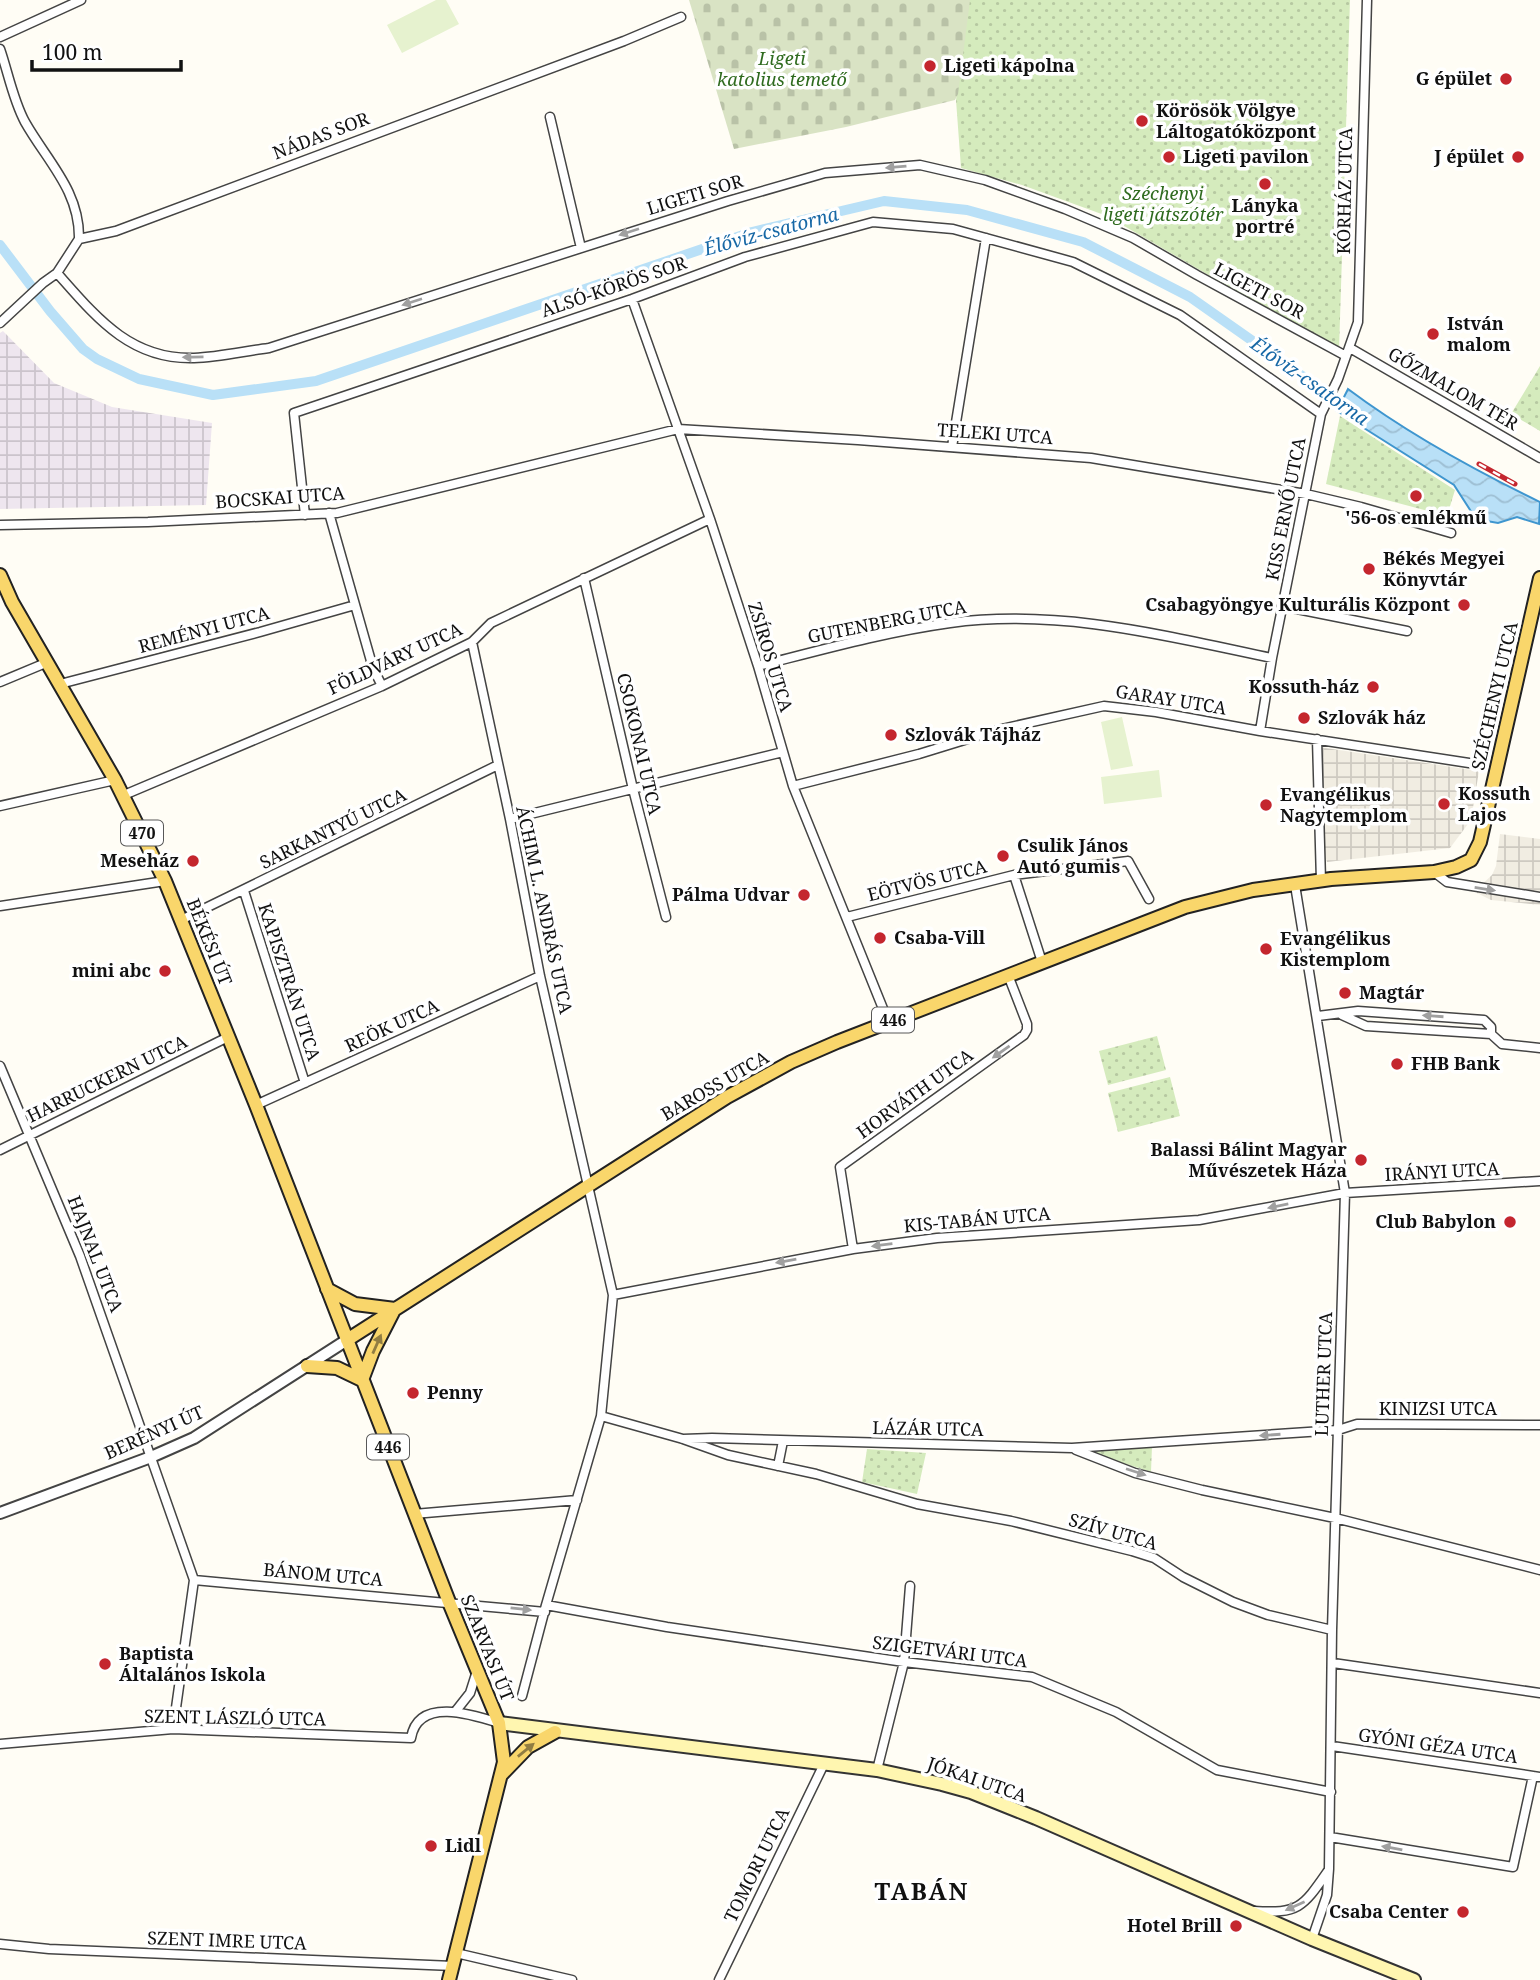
<svg xmlns="http://www.w3.org/2000/svg" width="1540" height="1980" font-family="'Noto Serif',serif">
<defs>
<pattern id="industrial-grid" width="8" height="8" patternUnits="userSpaceOnUse" patternTransform="scale(1.75)"><rect width="8" height="8" fill="#eee6ef"/><path d="M0 4h8M4 0v8" fill="none" stroke="#cbc4cc"/></pattern>
<pattern id="grass-dots" width="8" height="8" patternUnits="userSpaceOnUse" patternTransform="scale(1.75)"><rect width="8" height="8" fill="#d5ebbd"/><path d="M2 2h.1M6 6h.1" fill="none" stroke="#b6c8a1" stroke-width="1.8" stroke-linecap="round"/></pattern>
<pattern id="cemetery-stones" width="16" height="16" patternUnits="userSpaceOnUse" patternTransform="scale(1.75)"><rect width="16" height="16" fill="#d9e3c4"/><path d="M2 7V4a2 2 0 0 1 4 0v3zM10 15v-3a2 2 0 0 1 4 0v3z" fill="#b9c2a7"/></pattern>
<pattern id="plaza-grid" width="8" height="8" patternUnits="userSpaceOnUse" patternTransform="scale(1.75)"><rect width="8" height="8" fill="#f1ede2"/><path d="M0 4h8M4 0v8" fill="none" stroke="#cecac1"/></pattern>
<pattern id="water-waves" width="16" height="10" patternUnits="userSpaceOnUse" patternTransform="scale(1.75)"><rect width="16" height="10" fill="#b9e0f7"/><path d="M0 5q4-4 8 0t8 0" fill="none" stroke="#9ebfd3"/></pattern>
</defs>
<rect width="100%" height="100%" fill="#fffdf5"/>
<path fill="url(#industrial-grid)" d="M3,331L54,383L112,407L212,423L206,505L0,509V333Z"/>
<path fill="url(#grass-dots)" d="M969,0H1350L1339,351L1107,216L1022,185L961,168L956,100Z
M1540,366V431L1511,414Z
M1340,416L1455,490L1447,516L1326,484Z
M1157,1036L1166,1070L1108,1085L1099,1051Z
M1170,1077L1180,1116L1118,1132L1108,1093Z
M1152,1446L1151,1472L1095,1454V1449Z
M867,1449L926,1453L917,1494L862,1482Z"/>
<path fill="url(#cemetery-stones)" d="M689,0H970L958,94L955,100L846,127L734,149Z"/>
<path fill="#e6f2cf" d="M436,0H446L459,24L402,53L387,25Z
M1122,717L1133,766L1111,770L1101,722Z
M1159,770L1162,797L1104,804L1101,777Z"/>
<path fill="url(#plaza-grid)" d="M1319,747L1479,771L1471,820L1450,848L1327,862L1321,839Z
M1500,834L1540,839V905L1491,900L1477,893L1478,888L1492,875L1496,866Z"/>
<path fill="url(#water-waves)" stroke="#3f96cf" stroke-width="2" d="M1348,389C1408,434 1472,469 1540,502L1539,524L1517,517L1498,523L1481,520L1474,516L1454,485L1337,411Z"/>
<g fill="none" stroke-linecap="round" stroke-linejoin="round">
<path stroke="#b9e0f7" stroke-width="10" d="M0,245L50,311L83,349L97,359L139,379L213,395L316,381L752,232L884,201L967,210L1083,242L1190,297L1352,411"/>
<defs>
<path id="minor" d="M0,37L81,0
M0,49C8,72 13,100 25,122C47,161 80,191 79,239
M550,117L581,248
M57,273C96,317 130,360 194,358C219,357 245,351 269,348L728,201L825,173L920,165L985,180L1065,209L1133,238L1197,275L1346,356
M632,299L710,519L758,666L793,786L888,1021
M0,323L43,283L57,273L79,239L116,231L624,41L681,17
M1350,348L1540,458
M952,447L986,238
M329,513L373,668L382,686
M305,515L294,413L632,299L745,257L873,222L953,229L1073,262L1180,315L1321,414
M0,525L148,522L337,513L678,429L858,440L1091,458L1306,494L1361,507L1451,533
M584,578L633,789L666,917
M1282,606L1407,631
M472,642L510,819L540,976L613,1295L601,1416L546,1605L522,1696
M758,666C821,650 885,632 950,623C1059,608 1167,636 1272,658
M0,682L48,662
M60,684L260,632L355,605
M1260,731L1272,658L1321,414L1338,379L1358,322L1367,0
M1317,739L1321,881
M793,786L919,754L997,730L1104,706L1156,712L1260,731L1469,763
M124,795L382,686L472,642L491,623L710,519
M0,806L115,780
M510,819L783,752
M1434,872L1447,882L1540,897
M1014,875L1128,861L1149,899
M1295,885L1345,1193L1332,1630L1329,1869L1327,1895L1312,1939
M244,891L305,1083
M0,906L165,881
M847,917L1014,875L1042,962
M181,920L498,765
M1342,1015L1366,1026L1491,1034
M1318,1016L1358,1011L1484,1020L1491,1027V1034L1502,1044L1540,1048
M0,1066L80,1256L194,1580L173,1729
M256,1105L540,976
M0,1150L228,1037
M853,1249L840,1167L1024,1035L1027,1030V1024L1008,975
M613,1295L853,1249L937,1238L1199,1220L1345,1193L1540,1181
M601,1416L683,1439L728,1455L816,1474L917,1504L1011,1521L1132,1551L1154,1558L1183,1577L1233,1602L1268,1615L1332,1630
M683,1439L712,1438L1072,1448L1338,1430L1357,1424L1540,1425
M1076,1450L1135,1473L1202,1490L1335,1518L1540,1570
M778,1466L783,1441
M414,1514L577,1500
M194,1580L545,1612
M546,1605L667,1627L904,1662L1032,1677L1116,1712L1217,1770L1331,1792
M1333,1663L1540,1693
M455,1712L470,1693L477,1671
M0,1744L173,1729L411,1738C418,1697 471,1714 499,1723
M1332,1746L1540,1777
M877,1770L904,1662L910,1586
M1330,1837L1513,1867L1533,1776
M1254,1911C1299,1914 1303,1907 1328,1871
M0,1944L49,1949L453,1966
M456,1953L572,1980
M719,1980L824,1764"/>
<path id="tertiary" d="M0,1513L151,1457L194,1438L347,1340"/>
<path id="secondary" d="M499,1723L877,1770L942,1784L971,1792L1036,1818L1312,1939L1414,1980"/>
<path id="primary" d="M0,575L12,602L115,780L165,881L256,1105L449,1602L499,1723L504,1762L449,1980
M327,1289L355,1304L395,1309
M347,1340L727,1097L791,1062L837,1042L1185,907L1253,890L1331,879L1434,872L1456,867L1471,860L1480,842L1540,578
M307,1366L337,1368L362,1380
M362,1380L373,1351L393,1312
M501,1775L528,1747L555,1732"/>
</defs>
<use href="#minor" stroke="#444" stroke-width="11"/>
<use href="#tertiary" stroke="#444" stroke-width="14"/>
<use href="#secondary" stroke="#333" stroke-width="16"/>
<use href="#primary" stroke="#222" stroke-width="16"/>
<use href="#minor" stroke="#fff" stroke-width="8"/>
<use href="#tertiary" stroke="#fff" stroke-width="10"/>
<use href="#secondary" stroke="#fff6b0" stroke-width="12"/>
<use href="#primary" stroke="#f9d66b" stroke-width="12"/>
<defs>
<path id="rail" d="M1479,464L1515,484"/>
</defs>
<use href="#rail" stroke="#c4262e" stroke-width="5"/>
<use href="#rail" stroke="#fff" stroke-width="2.5" stroke-dasharray="8" stroke-linecap="butt"/>
</g>
<defs><path id="oneway-solid" d="M-6-.8H1V-3.2L6.5 0L1 3.2V.8H-6Z" transform="scale(1.75)"/></defs>
<g fill="#a0a0a0">
<use href="#oneway-solid" transform="translate(896 167) rotate(175)"/>
<use href="#oneway-solid" transform="translate(629 232) rotate(162)"/>
<use href="#oneway-solid" transform="translate(412 302) rotate(162)"/>
<use href="#oneway-solid" transform="translate(193 357) rotate(179)"/>
<use href="#oneway-solid" transform="translate(1485 889) rotate(9)"/>
<use href="#oneway-solid" transform="translate(1433 1016) rotate(-176)"/>
<use href="#oneway-solid" transform="translate(1001 1052) rotate(145)"/>
<use href="#oneway-solid" transform="translate(1278 1206) rotate(169)"/>
<use href="#oneway-solid" transform="translate(882 1245) rotate(173)"/>
<use href="#oneway-solid" transform="translate(786 1261) rotate(170)"/>
<use href="#oneway-solid" transform="translate(1270 1435) rotate(176)"/>
<use href="#oneway-solid" transform="translate(1136 1472) rotate(18)"/>
<use href="#oneway-solid" transform="translate(521 1609) rotate(6)"/>
<use href="#oneway-solid" transform="translate(1392 1848) rotate(-170)"/>
<use href="#oneway-solid" transform="translate(1295 1906) rotate(156)"/>
</g>
<g fill="#917d42">
<use href="#oneway-solid" transform="translate(377 1344) rotate(-66)"/>
<use href="#oneway-solid" transform="translate(526 1750) rotate(-39)"/>
</g>
<g fill="#c4262e" stroke="#fff" stroke-width="2.5">
<circle cx="930" cy="66" r="7"/>
<circle cx="1506" cy="79" r="7"/>
<circle cx="1142" cy="121" r="7"/>
<circle cx="1169" cy="157" r="7"/>
<circle cx="1518" cy="157" r="7"/>
<circle cx="1265" cy="184" r="7"/>
<circle cx="1433" cy="334" r="7"/>
<circle cx="1416" cy="496" r="7"/>
<circle cx="1369" cy="569" r="7"/>
<circle cx="1464" cy="605" r="7"/>
<circle cx="1373" cy="687" r="7"/>
<circle cx="1304" cy="718" r="7"/>
<circle cx="891" cy="735" r="7"/>
<circle cx="1444" cy="804" r="7"/>
<circle cx="1266" cy="805" r="7"/>
<circle cx="1003" cy="856" r="7"/>
<circle cx="193" cy="861" r="7"/>
<circle cx="804" cy="895" r="7"/>
<circle cx="880" cy="938" r="7"/>
<circle cx="1266" cy="949" r="7"/>
<circle cx="165" cy="971" r="7"/>
<circle cx="1345" cy="993" r="7"/>
<circle cx="1397" cy="1064" r="7"/>
<circle cx="1361" cy="1160" r="7"/>
<circle cx="1510" cy="1222" r="7"/>
<circle cx="413" cy="1393" r="7"/>
<circle cx="105" cy="1664" r="7"/>
<circle cx="431" cy="1846" r="7"/>
<circle cx="1463" cy="1912" r="7"/>
<circle cx="1236" cy="1926" r="7"/>
</g>
<g text-anchor="middle" stroke-width="7" stroke-linejoin="round" paint-order="stroke">
<g fill="#fff" stroke="#585858" stroke-width="2">
<rect x="121" y="820.5" width="42" height="25" rx="5"/>
<rect x="872" y="1007.5" width="42" height="25" rx="5"/>
<rect x="367" y="1434.5" width="42" height="25" rx="5"/>
</g>
<g font-size="16" font-weight="bold" fill="#111">
<text x="142" y="839">470</text>
<text x="893" y="1026">446</text>
<text x="388" y="1453">446</text>
</g>
<g font-size="18" font-style="italic" fill="#2f6b1f" stroke="#fff">
<text x="782" y="65">Ligeti<tspan x="782" dy="21">katolius temető</tspan></text>
<text x="1163" y="200">Széchenyi<tspan x="1163" dy="21">ligeti játszótér</tspan></text>
</g>
<g font-size="18" font-weight="bold" fill="#111" stroke="#fff" text-anchor="start">
<text x="944" y="72">Ligeti kápolna</text>
<text x="1492" y="85" text-anchor="end">G épület</text>
<text x="1156" y="117">Körösök Völgye<tspan x="1156" dy="21">Láltogatóközpont</tspan></text>
<text x="1183" y="163">Ligeti pavilon</text>
<text x="1504" y="163" text-anchor="end">J épület</text>
<text x="1265" y="212" text-anchor="middle">Lányka<tspan x="1265" dy="21">portré</tspan></text>
<text x="1447" y="330">István<tspan x="1447" dy="21">malom</tspan></text>
<text x="1416" y="524" text-anchor="middle">'56-os emlékmű</text>
<text x="1383" y="565">Békés Megyei<tspan x="1383" dy="21">Könyvtár</tspan></text>
<text x="1450" y="611" text-anchor="end">Csabagyöngye Kulturális Központ</text>
<text x="1359" y="693" text-anchor="end">Kossuth-ház</text>
<text x="1318" y="724">Szlovák ház</text>
<text x="905" y="741">Szlovák Tájház</text>
<text x="1458" y="800">Kossuth<tspan x="1458" dy="21">Lajos</tspan></text>
<text x="1280" y="801">Evangélikus<tspan x="1280" dy="21">Nagytemplom</tspan></text>
<text x="1017" y="852">Csulik János<tspan x="1017" dy="21">Autó gumis</tspan></text>
<text x="179" y="867" text-anchor="end">Meseház</text>
<text x="790" y="901" text-anchor="end">Pálma Udvar</text>
<text x="894" y="944">Csaba-Vill</text>
<text x="1280" y="945">Evangélikus<tspan x="1280" dy="21">Kistemplom</tspan></text>
<text x="151" y="977" text-anchor="end">mini abc</text>
<text x="1359" y="999">Magtár</text>
<text x="1411" y="1070">FHB Bank</text>
<text x="1347" y="1156" text-anchor="end">Balassi Bálint Magyar<tspan x="1347" dy="21">Művészetek Háza</tspan></text>
<text x="1496" y="1228" text-anchor="end">Club Babylon</text>
<text x="427" y="1399">Penny</text>
<text x="119" y="1660">Baptista<tspan x="119" dy="21">Általános Iskola</tspan></text>
<text x="445" y="1852">Lidl</text>
<text x="1449" y="1918" text-anchor="end">Csaba Center</text>
<text x="1222" y="1932" text-anchor="end">Hotel Brill</text>
</g>
<g font-size="18" fill="#111" stroke="#fff">
<text transform="translate(321 136) rotate(-21)" y="6">NÁDAS SOR</text>
<text transform="translate(1345 191) rotate(-89)" y="6">KÓRHÁZ UTCA</text>
<text transform="translate(695 195) rotate(-17)" y="6">LIGETI SOR</text>
<text transform="translate(614 287) rotate(-19)" y="6">ALSÓ-KÖRÖS SOR</text>
<text transform="translate(1259 291) rotate(28)" y="6">LIGETI SOR</text>
<text transform="translate(1453 389) rotate(30)" y="6">GŐZMALOM TÉR</text>
<text transform="translate(995 434) rotate(4)" y="6">TELEKI UTCA</text>
<text transform="translate(280 498) rotate(-4)" y="6">BOCSKAI UTCA</text>
<text transform="translate(1286 509) rotate(-79)" y="6">KISS ERNŐ UTCA</text>
<text transform="translate(887 622) rotate(-11)" y="6">GUTENBERG UTCA</text>
<text transform="translate(204 630) rotate(-15)" y="6">REMÉNYI UTCA</text>
<text transform="translate(770 657) rotate(73)" y="6">ZSÍROS UTCA</text>
<text transform="translate(395 659) rotate(-25)" y="6">FÖLDVÁRY UTCA</text>
<text transform="translate(1495 696) rotate(-77)" y="6">SZÉCHENYI UTCA</text>
<text transform="translate(1171 700) rotate(9)" y="6">GARAY UTCA</text>
<text transform="translate(639 744) rotate(77)" y="6">CSOKONAI UTCA</text>
<text transform="translate(333 829) rotate(-26)" y="6">SARKANTYÚ UTCA</text>
<text transform="translate(927 881) rotate(-14)" y="6">EÖTVÖS UTCA</text>
<text transform="translate(544 910) rotate(78)" y="6">ÁCHIM L. ANDRÁS UTCA</text>
<text transform="translate(209 942) rotate(68)" y="6">BÉKÉSI ÚT</text>
<text transform="translate(289 982) rotate(72)" y="6">KAPISZTRÁN UTCA</text>
<text transform="translate(392 1026) rotate(-25)" y="6">REÖK UTCA</text>
<text transform="translate(107 1079) rotate(-26)" y="6">HARRUCKERN UTCA</text>
<text transform="translate(715 1086) rotate(-30)" y="6">BAROSS UTCA</text>
<text transform="translate(915 1094) rotate(-36)" y="6">HORVÁTH UTCA</text>
<text transform="translate(1442 1172) rotate(-3)" y="6">IRÁNYI UTCA</text>
<text transform="translate(977 1220) rotate(-5)" y="6">KIS-TABÁN UTCA</text>
<text transform="translate(95 1254) rotate(69)" y="6">HAJNAL UTCA</text>
<text transform="translate(1324 1374) rotate(-88)" y="6">LUTHER UTCA</text>
<text x="1438" y="1415">KINIZSI UTCA</text>
<text transform="translate(928 1429) rotate(1)" y="6">LÁZÁR UTCA</text>
<text transform="translate(154 1433) rotate(-24)" y="6">BERÉNYI ÚT</text>
<text transform="translate(1113 1532) rotate(16)" y="6">SZÍV UTCA</text>
<text transform="translate(323 1575) rotate(5)" y="6">BÁNOM UTCA</text>
<text transform="translate(487 1648) rotate(68)" y="6">SZARVASI ÚT</text>
<text transform="translate(950 1652) rotate(7)" y="6">SZIGETVÁRI UTCA</text>
<text transform="translate(235 1718) rotate(1)" y="6">SZENT LÁSZLÓ UTCA</text>
<text transform="translate(1438 1746) rotate(8)" y="6">GYÓNI GÉZA UTCA</text>
<text transform="translate(977 1780) rotate(19)" y="6">JÓKAI UTCA</text>
<text transform="translate(757 1865) rotate(-64)" y="6">TOMORI UTCA</text>
<text transform="translate(227 1941) rotate(2)" y="6">SZENT IMRE UTCA</text>
</g>
<g font-size="19" font-style="italic" fill="#1768a6" stroke="#fff">
<text transform="translate(771 231) rotate(-15)" y="7">Élővíz-csatorna</text>
<text transform="translate(1310 381) rotate(35)" y="7">Élővíz-csatorna</text>
</g>
<g font-size="24" font-weight="bold" letter-spacing="2" fill="#111" stroke="#fff">
<text x="922" y="1900">TABÁN</text>
</g>
</g>
<path d="M32 60v10h149v-10" fill="none" stroke="#111111" stroke-width="3.5"/>
<text x="42" y="60" font-size="21" fill="#111111" stroke="#ffffff" stroke-width="5" paint-order="stroke">100 m</text>
</svg>
